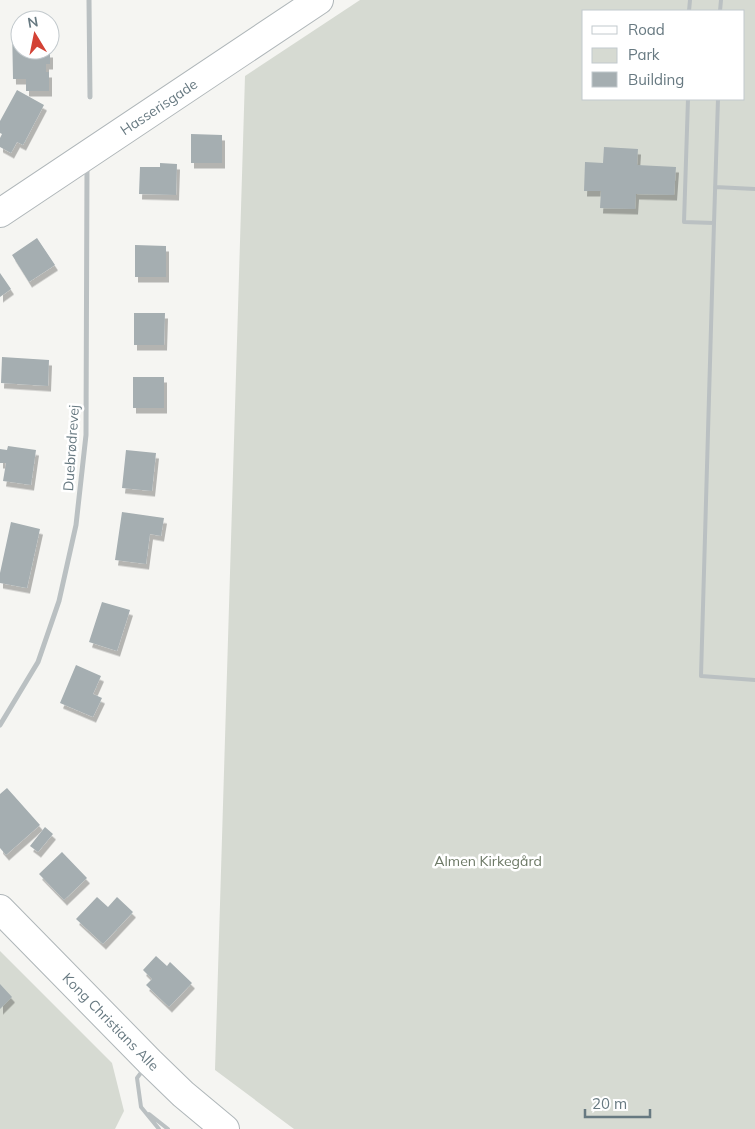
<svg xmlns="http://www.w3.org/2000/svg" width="755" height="1129" font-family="Mulish,sans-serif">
<defs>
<filter id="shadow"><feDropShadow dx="3" dy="5.5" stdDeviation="0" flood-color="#0004"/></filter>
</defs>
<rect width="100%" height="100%" fill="#f5f5f2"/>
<path fill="#d6dad2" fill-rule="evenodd" d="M360,0H755V1129H294L215,1070L245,76ZM584,11H744V99H584Z
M0,951L112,1063L124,1111L115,1129H0Z"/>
<path fill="#a5aeb1" filter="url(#shadow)" d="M12,26H20V50H46V52H50V64H46V72H49V91H26V79H13Z
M17,90L44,105L23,145L17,142L11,153L0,147V138L2,134L0,133V121Z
M191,134L222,135V163H191Z
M604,147L638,149L637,165L676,167L674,195L636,194L635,209L600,208L601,191H584L585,162L603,163Z
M160,163L177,164L176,195L139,194L140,167H160Z
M37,238L55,265L29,282L12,255Z
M135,245L166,246V277H135Z
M0,273L11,289L0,297Z
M134,313H165L164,345H134Z
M2,357L49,360L48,386L1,383Z
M133,377H164V408H133Z
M8,446L36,450L31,485L3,481L6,463H0V449L7,450Z
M126,450L156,453L152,491L122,488Z
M122,512L164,518L161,536L150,534L146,564L115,560Z
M11,522L40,529L27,588L0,583V573Z
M102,602L130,610L117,651L89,642Z
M76,665L101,676L93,694L102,698L93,717L60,703Z
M7,788L40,825L6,855L0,848V794Z
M45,827L53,834L38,852L30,846Z
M62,852L87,878L64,900L39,874Z
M97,897L108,907L117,897L133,912L103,944L76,919Z
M156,956L167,966L170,962L192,983L169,1007L146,985L152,979L143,970Z
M0,984L12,997L0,1009Z"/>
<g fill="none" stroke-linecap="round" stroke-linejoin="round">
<defs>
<g id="secondary">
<path id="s1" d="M0,213L319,0"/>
<path id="s2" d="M0,909L150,1062L183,1094L225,1129"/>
</g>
</defs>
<use href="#secondary" stroke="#afb6b9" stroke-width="30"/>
<path stroke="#bac0c2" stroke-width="4" d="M689,11L690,0
M720,11L721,0
M688,99L684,222L714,223L718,99
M715,187L755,189
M714,223L701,676L755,680
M143,1070L137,1078L141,1107L159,1129
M149,1114L168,1129"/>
<path stroke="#bac0c2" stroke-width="5" d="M89,0L90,97
M0,725L38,662L59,601L76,525L86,435L87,165"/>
<use href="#secondary" stroke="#fff" stroke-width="28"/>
</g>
<g text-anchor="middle" stroke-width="5" stroke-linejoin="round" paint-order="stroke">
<g font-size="14" fill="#677981" stroke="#fff">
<text dy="5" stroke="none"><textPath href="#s1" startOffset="191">Hasserisgade</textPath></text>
<text transform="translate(71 448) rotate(-86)" y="5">Duebrødrevej</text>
<text dy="5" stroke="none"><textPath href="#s2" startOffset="158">Kong Christians Alle</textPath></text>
</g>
<g font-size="14" fill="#6c7865" stroke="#fff">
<text x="488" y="866">Almen Kirkegård</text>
</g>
</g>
<rect x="582" y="10" width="162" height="90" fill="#ffffff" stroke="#c2c9cd"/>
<rect x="592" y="26" width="25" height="8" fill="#ffffff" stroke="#c2c9cd"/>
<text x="628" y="35" font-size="15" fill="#677981">Road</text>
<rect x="592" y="48" width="25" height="15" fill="#d6dad2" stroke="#c2c9cd"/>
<text x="628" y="60" font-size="15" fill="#677981">Park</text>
<rect x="592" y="72" width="25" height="15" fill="#a5aeb1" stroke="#c2c9cd"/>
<text x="628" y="85" font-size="15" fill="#677981">Building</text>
<g transform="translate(35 35) rotate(350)"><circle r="24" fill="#ffffff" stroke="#c2c9cd"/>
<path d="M0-4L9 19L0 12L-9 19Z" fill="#d34235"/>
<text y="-8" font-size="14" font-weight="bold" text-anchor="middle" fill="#677981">N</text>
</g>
<path d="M585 1109v8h65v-8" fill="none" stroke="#677981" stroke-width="2.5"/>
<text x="592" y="1109" font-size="15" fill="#677981" stroke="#ffffff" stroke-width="4" paint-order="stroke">20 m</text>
</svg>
